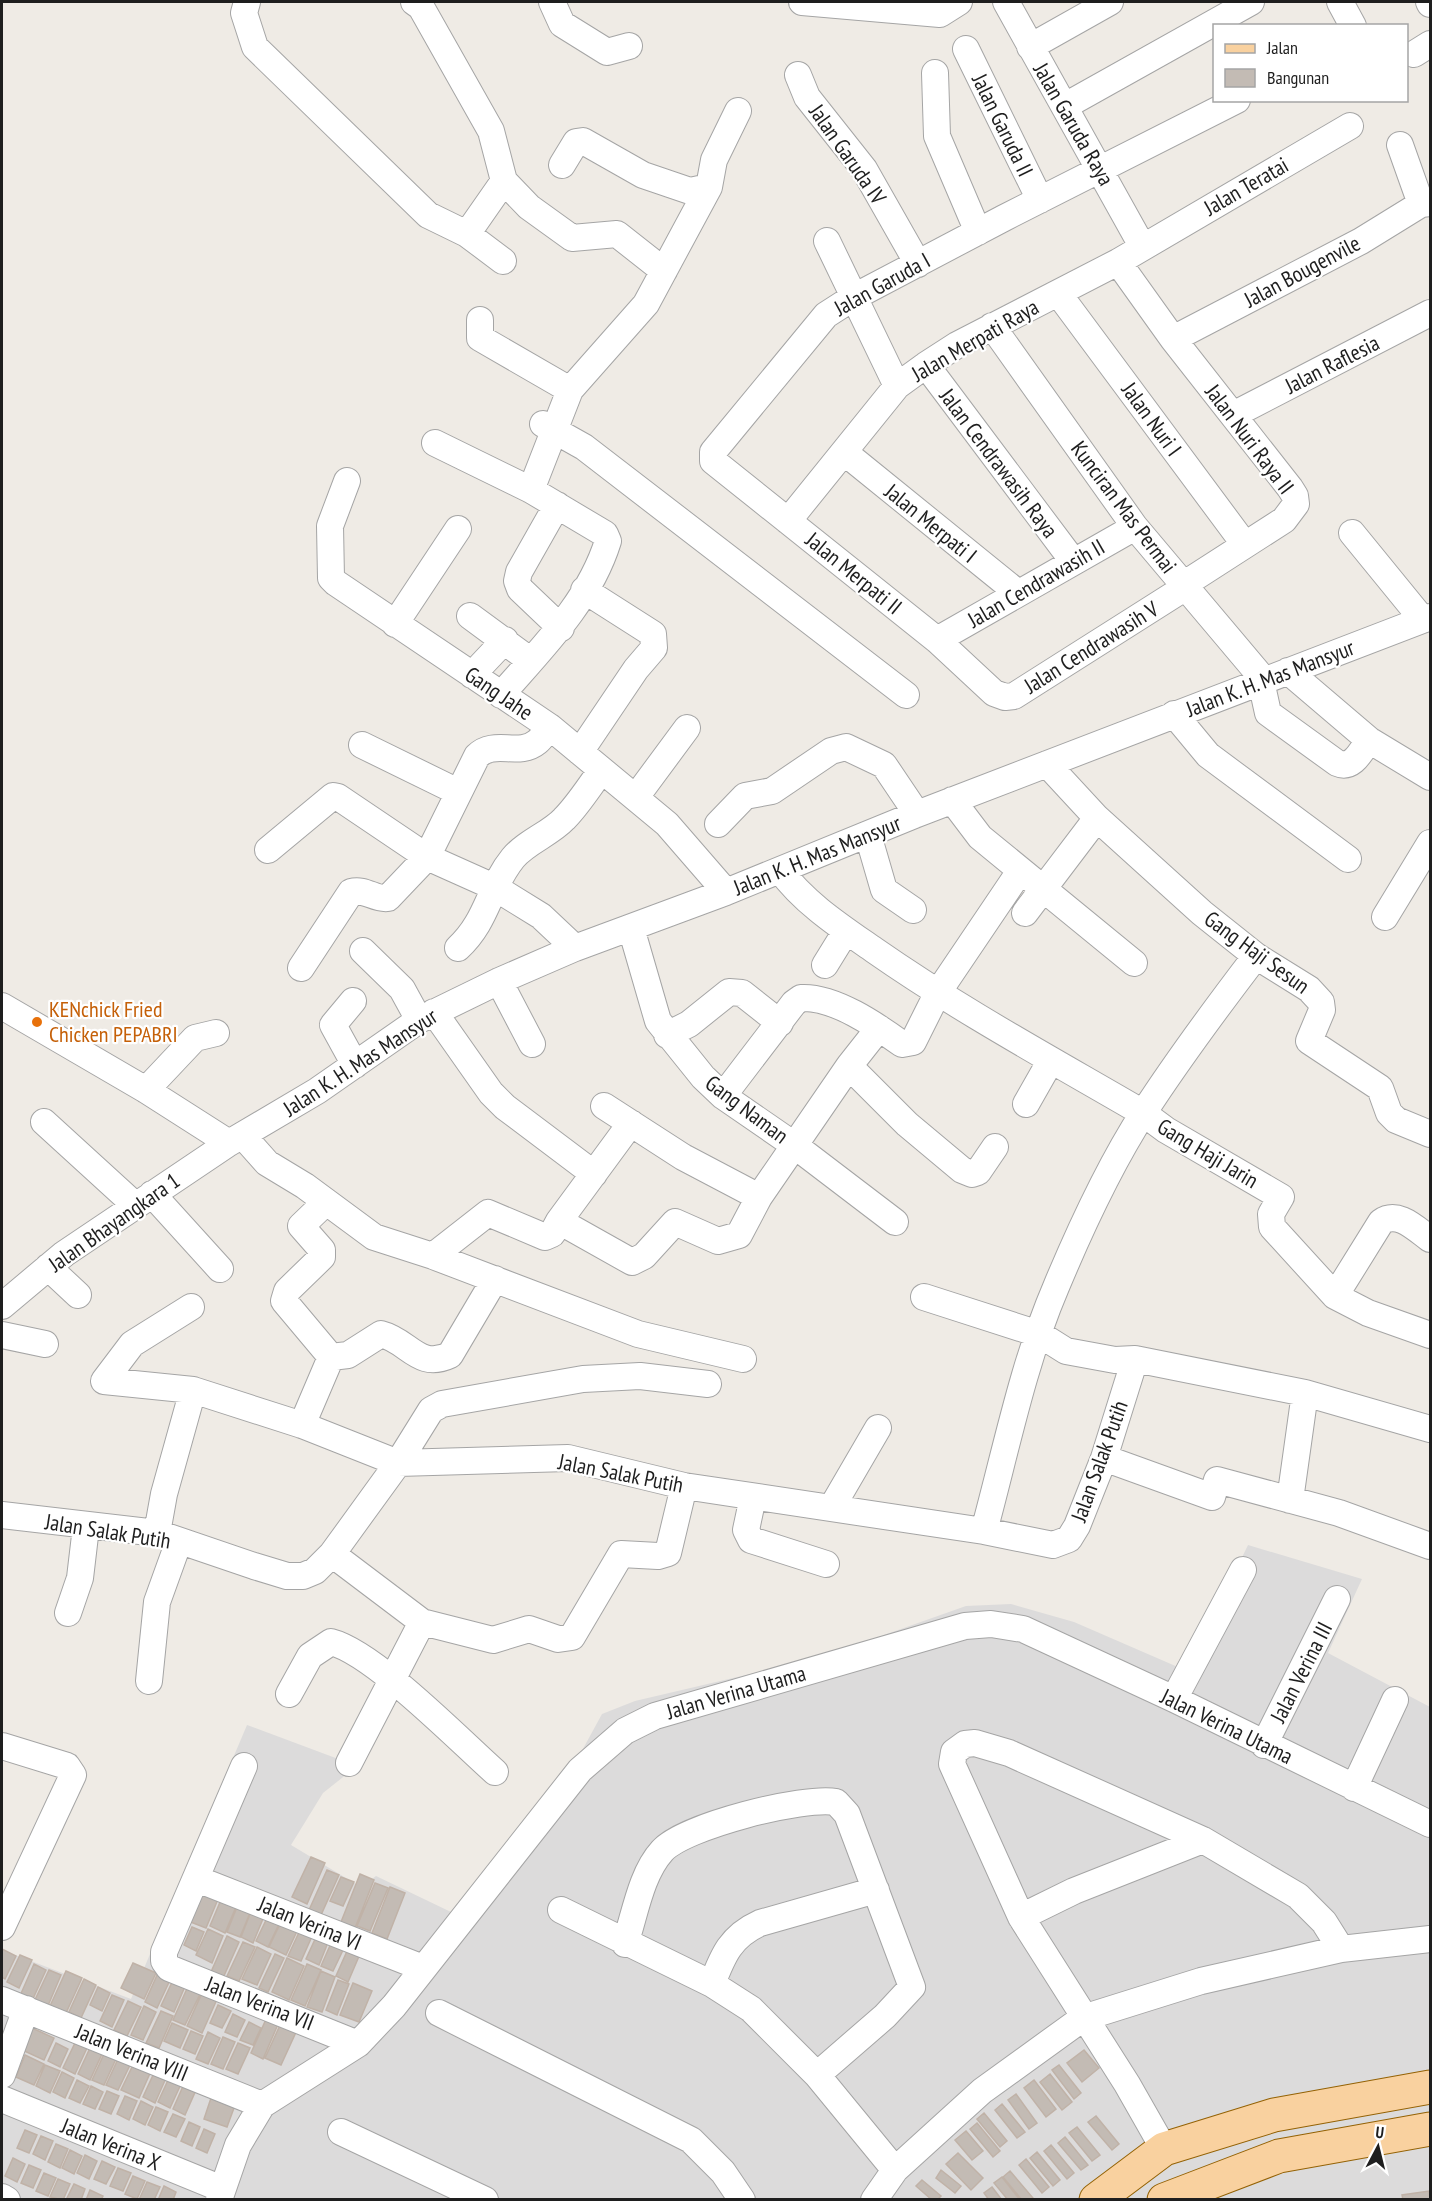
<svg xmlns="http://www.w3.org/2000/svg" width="1432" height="2201" font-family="'PT Sans Narrow',sans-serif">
<rect width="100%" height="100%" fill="#efebe5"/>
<path fill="#dcdbdb" d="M1248,1545L1362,1579L1328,1653L1430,1707V2199H2V1950L131,1999L247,1725L357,1766L323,1793L291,1845L361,1887L376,1876L451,1912L572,1769L602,1714L635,1701L819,1658L966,1606L1011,1604L1074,1622L1187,1671Z"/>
<path fill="#c3bbb4" stroke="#c0b2a7" stroke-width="1.5" d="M311,1857L325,1863L307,1904L292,1897Z
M327,1870L339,1875L321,1915L309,1910Z
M360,1874L374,1880L355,1928L341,1922Z
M341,1877L354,1882L343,1906L330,1901Z
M198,1883L221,1892L206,1928L183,1919Z
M375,1883L388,1888L370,1931L357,1926Z
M390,1887L405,1893L387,1939L372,1933Z
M223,1895L238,1902L225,1933L210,1926Z
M239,1902L252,1908L240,1937L227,1932Z
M252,1909L265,1914L253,1943L241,1937Z
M268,1916L280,1922L268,1947L256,1941Z
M281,1922L298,1929L286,1955L269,1947Z
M192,1927L204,1932L196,1951L184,1945Z
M301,1928L313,1934L301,1961L288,1956Z
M208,1929L223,1936L212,1963L196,1955Z
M317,1935L329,1940L319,1965L306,1959Z
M227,1936L239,1942L223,1978L211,1972Z
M332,1941L345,1946L333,1971L321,1966Z
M243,1942L255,1947L239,1981L227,1976Z
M257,1947L271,1954L257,1985L242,1979Z
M2,1949L16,1956L5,1979L2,1977Z
M348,1949L360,1954L348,1982L336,1976Z
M275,1954L284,1958L268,1992L259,1988Z
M20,1955L32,1960L19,1988L7,1982Z
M287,1958L304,1966L289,2000L272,1992Z
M133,1963L156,1973L144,1999L121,1988Z
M34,1964L46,1970L31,2003L19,1998Z
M307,1964L321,1970L305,2006L291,2000Z
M49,1970L61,1975L47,2008L34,2002Z
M66,1971L82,1978L66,2013L50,2006Z
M321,1971L335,1977L322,2012L307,2007Z
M158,1973L171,1978L157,2008L145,2002Z
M174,1978L186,1984L174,2012L161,2006Z
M84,1979L96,1985L81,2018L69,2012Z
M338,1980L349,1984L337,2015L326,2010Z
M353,1983L372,1991L359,2022L340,2015Z
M189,1984L202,1990L185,2025L173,2020Z
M98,1987L110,1993L102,2011L90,2005Z
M203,1991L218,1997L202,2033L187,2026Z
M112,1995L124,2000L112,2027L100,2021Z
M128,2001L141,2007L127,2036L114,2030Z
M218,2005L231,2011L222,2028L210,2023Z
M144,2006L156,2012L143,2040L131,2035Z
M161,2011L173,2016L159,2048L146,2043Z
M233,2014L245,2020L237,2037L225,2032Z
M267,2017L279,2022L263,2059L251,2053Z
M249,2022L261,2028L253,2045L240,2040Z
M172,2023L188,2030L180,2048L164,2041Z
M281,2023L297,2030L281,2065L265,2058Z
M32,2028L54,2038L44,2060L22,2050Z
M191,2031L203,2036L195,2054L183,2049Z
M208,2032L220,2038L208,2064L196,2059Z
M223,2037L235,2042L223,2069L211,2064Z
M56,2043L68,2049L60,2067L48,2061Z
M75,2043L87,2048L75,2074L63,2068Z
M238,2043L250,2048L238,2074L226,2069Z
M90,2048L102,2054L90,2080L78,2074Z
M1084,2050L1099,2068L1082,2082L1067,2063Z
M104,2054L116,2059L104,2085L92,2080Z
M25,2055L44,2064L34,2085L16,2077Z
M118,2059L130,2065L118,2090L106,2085Z
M134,2063L151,2071L139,2098L121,2090Z
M45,2065L60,2071L50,2093L36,2086Z
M1059,2065L1081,2093L1074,2099L1052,2070Z
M62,2072L74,2078L65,2098L53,2092Z
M154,2073L166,2078L155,2103L143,2097Z
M1050,2074L1072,2102L1062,2110L1040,2082Z
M169,2078L181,2084L170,2108L158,2102Z
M77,2080L89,2086L80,2103L69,2098Z
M1034,2080L1056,2109L1046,2117L1024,2088Z
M184,2084L196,2090L185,2115L173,2109Z
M91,2086L103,2092L95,2109L83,2104Z
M214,2089L238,2097L227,2127L204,2119Z
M107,2091L119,2096L111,2114L99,2109Z
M1016,2094L1037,2123L1029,2129L1008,2100Z
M125,2096L137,2101L129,2120L117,2114Z
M141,2101L153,2107L145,2125L133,2119Z
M1002,2104L1025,2132L1017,2138L995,2110Z
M156,2107L168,2112L160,2131L148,2125Z
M984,2113L1007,2141L1000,2147L977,2119Z
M173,2114L185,2119L176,2137L164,2132Z
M1096,2116L1119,2144L1112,2150L1088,2122Z
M189,2122L200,2127L192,2146L181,2141Z
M977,2123L1000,2151L993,2157L970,2129Z
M1077,2127L1100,2155L1092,2161L1069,2133Z
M204,2129L215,2134L207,2153L196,2148Z
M25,2130L37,2135L29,2153L17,2148Z
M966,2131L983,2151L972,2160L955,2140Z
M41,2136L53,2141L45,2160L33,2154Z
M1065,2137L1088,2165L1081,2170L1058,2143Z
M56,2144L68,2149L60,2168L48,2162Z
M1051,2145L1074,2173L1067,2179L1044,2151Z
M70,2150L82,2156L74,2174L62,2168Z
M1037,2152L1060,2180L1053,2186L1030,2158Z
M958,2153L983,2178L971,2190L946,2164Z
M85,2155L97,2161L89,2179L77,2173Z
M13,2158L25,2164L17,2182L5,2176Z
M1026,2159L1049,2187L1042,2193L1019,2165Z
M102,2161L115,2167L106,2184L94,2179Z
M29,2165L41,2170L33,2188L21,2183Z
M118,2168L131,2173L123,2191L110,2186Z
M941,2170L961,2186L955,2193L936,2178Z
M1010,2171L1033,2198L1032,2200H1022L1003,2177Z
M44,2173L56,2178L48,2196L36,2191Z
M133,2176L145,2181L137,2199L125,2194Z
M1002,2177L1020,2200H1008L994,2183Z
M58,2179L70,2184L63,2200L50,2197Z
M922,2180L941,2196L937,2200H932L916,2186Z
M147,2182L160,2187L154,2200H139Z
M74,2184L85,2189L81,2200H66Z
M164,2186L176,2192L173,2200H158Z
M992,2187L1002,2200H989L984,2193Z
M90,2190L103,2196L101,2200H86Z
M1429,2191L1430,2200H1403L1402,2195Z"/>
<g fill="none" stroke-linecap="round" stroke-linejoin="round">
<defs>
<path id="minor" d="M247,2L244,13L255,47L428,215L467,234L503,261
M414,2L421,7L491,131L504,181L529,207L572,238L617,234L664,271
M552,2L562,24L607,52L629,46
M802,2L940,14L959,2
M1006,2L1142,246
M1340,2L1353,26
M1429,2L1430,4
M1030,47L1110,2
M966,49L1040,200
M1414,54L1430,44
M935,73L937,136L978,232
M798,75L807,97L864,169L918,264
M1065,106L1251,2
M1400,145L1421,204
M562,165L576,142L583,141L643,175L690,191L709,187
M467,234L504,181
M827,241L897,386
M1118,262L1173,339L1290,488L1295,496L1296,504L1284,520L1183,585L1178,592L1014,696L1005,697L994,693L937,640L713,461V452L826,315L854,297L1004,218L1237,100
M1058,293L1245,545
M480,320V338L570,390L646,304L709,187L714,160L738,111
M992,326L1135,527L1264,680
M1173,339L1361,241L1421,204L1430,203
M926,365L1073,561
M1233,415L1430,313
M543,424L584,447L906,695
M435,443L531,490L605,534L608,541C589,602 542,648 501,695
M844,452L1018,593
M347,481L330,526L331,578L336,583L550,727L667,824L726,892
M531,490L570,390
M557,505L519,572L517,581L520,589L561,628
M788,521L897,386L926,365L957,345L1118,262L1350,126
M1352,533L1423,620
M470,616L531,661
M395,624L458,529
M937,640L1135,527
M1288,671L1369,740L1430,777
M472,675L505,640
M1261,681L1268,713L1337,763C1353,770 1361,751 1369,740
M1174,714L1208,755L1348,859
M362,745L458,792
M580,752L636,669L654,648L653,634L584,590
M1047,764L1097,818L1202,913L1256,956L1309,989L1321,1002L1322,1010L1309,1041L1380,1088L1389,1113L1396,1120L1430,1134
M636,797L687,728
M952,800L980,837L1134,963
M718,824L745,796L772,791L831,751L846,747L884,765L917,814
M868,835L884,890L913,910
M268,850L333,796L338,797L427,857L494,887L541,916L575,948
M780,870C804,903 841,927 874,950C960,1010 1052,1060 1143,1113L1166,1130L1281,1197L1271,1214L1272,1227L1335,1296L1368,1313L1430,1335
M1025,913L1097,818
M1385,917L1430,843
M631,928L658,1021L703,1077L723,1096L794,1145L895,1222
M458,948C488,920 488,889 513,858C526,842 550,834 564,819C578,805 589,787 601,771
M363,951L402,989L419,1020
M825,965L846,931
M301,968L351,892C365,888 375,900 388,898L427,857L477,756C494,739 519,757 537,742C542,738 546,731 550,727
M499,981L532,1044
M353,1001L333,1025L355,1065
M2,1006L146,1090L229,1143
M434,1012L491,1093L505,1107L594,1174
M879,1028L849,1066L907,1124L962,1170L972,1174L978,1172L995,1147
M667,1035L689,1024L729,992L742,993L780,1023
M146,1090L195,1038L216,1033
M723,1096L794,1003L801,998C834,996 877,1026 902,1044L913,1042L937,994L1020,871
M1026,1104L1051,1060
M604,1106L683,1157L759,1197
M44,1122L136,1206
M243,1136L267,1163L305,1186L374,1237L433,1256L638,1334L743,1359
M152,1194L220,1269
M326,1202L301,1226L322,1250V1257L287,1291L284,1301L331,1357
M559,1221L632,1262L644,1256L675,1222L718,1241L739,1235L759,1197L849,1066
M433,1256L488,1213L545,1237L552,1234L559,1221L631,1123
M48,1267L78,1295
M1335,1296L1381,1222C1398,1210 1416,1229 1430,1239
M924,1297L1039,1334L1066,1351L1115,1360L1135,1359L1305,1393L1430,1429
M2,1306L64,1254L229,1143L317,1091L419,1020L499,981L575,948L726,892L917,814L1430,617
M191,1307L132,1344L104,1381L193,1390
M2,1335L45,1344
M302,1425L331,1357L348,1355L381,1334C409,1341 418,1370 450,1355L495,1279
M1104,1458L1212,1497L1217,1480L1339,1513L1430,1546
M753,1497L746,1530L751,1540L826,1564
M1290,1500L1305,1393
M832,1507L878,1428
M2,1515L157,1533L254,1566L287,1576H303L315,1571L332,1554L398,1463L568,1458L684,1486L984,1531L1053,1545L1069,1539L1077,1526L1104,1458L1135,1359
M984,1531C1006,1450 1023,1364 1056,1287C1081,1227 1109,1166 1144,1112C1179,1058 1217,1007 1256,956
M157,1533L164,1494L193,1390L302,1425L398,1463L431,1410L442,1404L583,1379L640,1376L708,1384
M332,1554L422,1622L493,1640L529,1629L558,1639L572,1637L621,1554L658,1556L668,1553L684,1486
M68,1613L80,1578L86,1527
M149,1681L157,1602L179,1541
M289,1694L310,1656L331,1642C374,1653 458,1739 495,1772
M1174,1699L1243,1570
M1264,1745L1337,1599
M2,1746L67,1766L73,1775L2,1927
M349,1763L422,1622
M244,1766L164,1952V1961L169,1968L358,2044
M1354,1788L1395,1700
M197,1879L423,1968
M561,1910L712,1984L751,2009L817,2075L895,2170
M1021,1917L1074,1891L1203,1840
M625,1944C635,1914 641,1874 662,1851C684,1826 804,1796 836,1802L847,1814L912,1987L885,2016L817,2075
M712,1984C723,1955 731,1936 760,1923L876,1890
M2,2000L262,2105
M439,2013L691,2140L723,2172L742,2200
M2,2075L26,2009
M2,2099L222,2189
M341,2132L485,2200
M1164,2149L1127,2084L1021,1917L952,1764L954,1752L965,1744L975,1743L1009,1753L1203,1840L1298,1896L1324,1922L1341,1949
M2,2197L7,2200
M219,2200L238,2145L262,2105L358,2044L394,2006L580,1770L625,1731L655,1716L965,1626L991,1624L1023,1629L1174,1699L1430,1824
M874,2200L895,2170L982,2091L1083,2018L1201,1981L1341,1949L1430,1939"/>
<path id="major" d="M1096,2200L1164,2149L1274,2115L1430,2087
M1164,2200L1279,2156L1430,2129"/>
</defs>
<use href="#minor" stroke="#a5a5a5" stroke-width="28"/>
<use href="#major" stroke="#946205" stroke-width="35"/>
<use href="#minor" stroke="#fff" stroke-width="26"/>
<use href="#major" stroke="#f9d19f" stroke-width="33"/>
</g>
<circle fill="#e8710a" stroke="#fff" stroke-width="2" cx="37" cy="1022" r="6"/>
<g text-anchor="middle" stroke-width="4.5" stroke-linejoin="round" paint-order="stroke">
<g font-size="22" fill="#1e1e1e" stroke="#fff">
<text transform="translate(1074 124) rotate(60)" y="8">Jalan Garuda Raya</text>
<text transform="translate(1003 125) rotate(64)" y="8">Jalan Garuda II</text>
<text transform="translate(848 154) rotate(55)" y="8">Jalan Garuda IV</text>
<text transform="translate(1246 186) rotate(-30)" y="8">Jalan Teratai</text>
<text transform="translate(1302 271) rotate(-28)" y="8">Jalan Bougenvile</text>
<text transform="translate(882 284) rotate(-29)" y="8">Jalan Garuda I</text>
<text transform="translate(975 340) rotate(-30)" y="8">Jalan Merpati Raya</text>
<text transform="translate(1332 364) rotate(-27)" y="8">Jalan Raflesia</text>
<text transform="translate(1152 419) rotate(54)" y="8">Jalan Nuri I</text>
<text transform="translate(1250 439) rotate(53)" y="8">Jalan Nuri Raya II</text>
<text transform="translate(999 463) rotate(53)" y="8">Jalan Cendrawasih Raya</text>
<text transform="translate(1124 507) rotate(53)" y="8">Kunciran Mas Permai</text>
<text transform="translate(931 523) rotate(39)" y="8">Jalan Merpati I</text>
<text transform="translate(854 573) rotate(39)" y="8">Jalan Merpati II</text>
<text transform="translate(1036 583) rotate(-30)" y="8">Jalan Cendrawasih II</text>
<text transform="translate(1091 647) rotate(-32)" y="8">Jalan Cendrawasih V</text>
<text transform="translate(1270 678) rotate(-21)" y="8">Jalan K. H. Mas Mansyur</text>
<text transform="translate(499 693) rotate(34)" y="8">Gang Jahe</text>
<text transform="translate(817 855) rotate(-22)" y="8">Jalan K. H. Mas Mansyur</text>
<text transform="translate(1257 952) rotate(36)" y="8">Gang Haji Sesun</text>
<text transform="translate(360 1062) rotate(-33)" y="8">Jalan K. H. Mas Mansyur</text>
<text transform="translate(747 1109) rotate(37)" y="8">Gang Naman</text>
<text transform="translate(1208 1153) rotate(31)" y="8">Gang Haji Jarin</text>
<text transform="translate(114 1222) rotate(-35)" y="8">Jalan Bhayangkara 1</text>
<text transform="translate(1099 1461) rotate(-70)" y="8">Jalan Salak Putih</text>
<text transform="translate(621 1473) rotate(11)" y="8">Jalan Salak Putih</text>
<text transform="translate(108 1531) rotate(9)" y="8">Jalan Salak Putih</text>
<text transform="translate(1301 1672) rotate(-63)" y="8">Jalan Verina III</text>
<text transform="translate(736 1692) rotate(-16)" y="8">Jalan Verina Utama</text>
<text transform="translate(1227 1726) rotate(26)" y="8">Jalan Verina Utama</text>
<text transform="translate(310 1923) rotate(22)" y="8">Jalan Verina VI</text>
<text transform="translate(260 2003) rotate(21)" y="8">Jalan Verina VII</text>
<text transform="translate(132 2052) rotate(22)" y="8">Jalan Verina VIII</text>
<text transform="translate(111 2144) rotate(22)" y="8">Jalan Verina X</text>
</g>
<g font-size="22" fill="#c56008" stroke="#fff" text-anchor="start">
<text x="49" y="1017">KENchick Fried<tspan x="49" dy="25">Chicken PEPABRI</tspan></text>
</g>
</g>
<rect width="1432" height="2201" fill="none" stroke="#1e1e1e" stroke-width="6"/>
<rect x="1213" y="24" width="195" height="78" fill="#ffffff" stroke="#a5a5a5" stroke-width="1.5"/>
<rect x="1225" y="44" width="30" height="9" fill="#f9d19f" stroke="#a5a5a5" stroke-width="1.5"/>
<text x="1267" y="54" font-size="18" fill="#1e1e1e">Jalan</text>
<rect x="1225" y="69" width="30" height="18" fill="#c3bbb4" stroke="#a5a5a5" stroke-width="1.5"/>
<text x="1267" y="84" font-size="18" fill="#1e1e1e">Bangunan</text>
<g transform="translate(1378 2147) rotate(7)" stroke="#ffffff" stroke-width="4.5" paint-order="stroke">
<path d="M0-4.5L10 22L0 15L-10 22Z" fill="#1e1e1e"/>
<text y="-9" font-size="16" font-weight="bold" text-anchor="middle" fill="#1e1e1e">U</text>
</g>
</svg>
